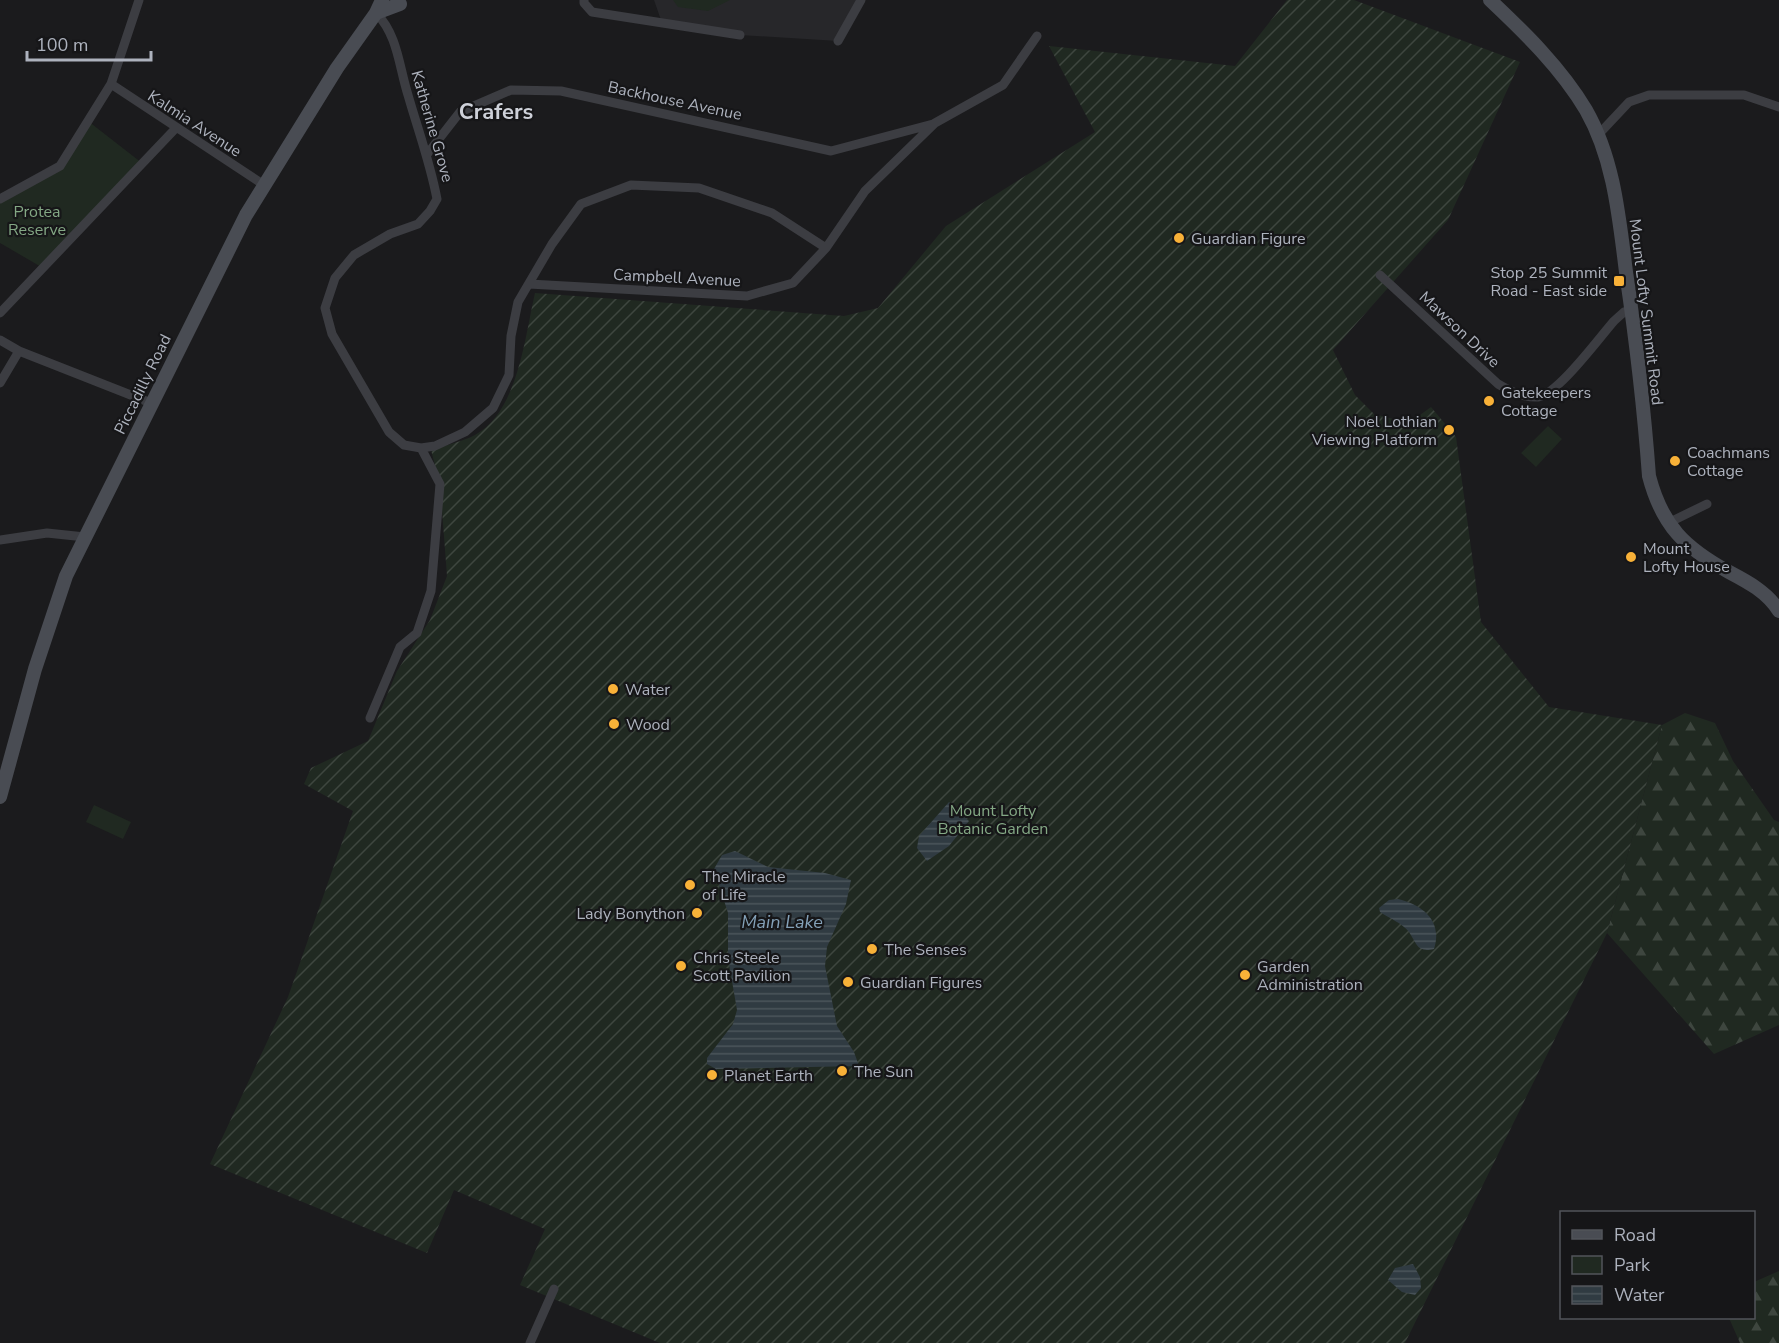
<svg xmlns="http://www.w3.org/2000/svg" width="1779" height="1343" font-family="'Nunito Sans',sans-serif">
<defs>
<pattern id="forest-firs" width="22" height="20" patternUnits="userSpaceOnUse" patternTransform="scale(1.5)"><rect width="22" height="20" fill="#202921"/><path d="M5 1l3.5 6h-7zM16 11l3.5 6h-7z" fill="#3e463f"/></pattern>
<pattern id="garden-furrows" width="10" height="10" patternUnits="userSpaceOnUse" patternTransform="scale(1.5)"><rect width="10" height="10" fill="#202921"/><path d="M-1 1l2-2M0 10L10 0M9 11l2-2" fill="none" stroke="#3e463f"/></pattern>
<pattern id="water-rules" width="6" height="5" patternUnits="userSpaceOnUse" patternTransform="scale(1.5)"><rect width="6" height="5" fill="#303b42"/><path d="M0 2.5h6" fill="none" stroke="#4b555b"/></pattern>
</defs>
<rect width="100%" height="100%" fill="#1b1b1d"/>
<path fill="#27272a" d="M654,0H861L838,41L740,35L662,23Z"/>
<path fill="url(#forest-firs)" d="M1685,713L1715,723L1733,761L1774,820L1779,822V1025L1714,1054L1607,933L1662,725Z
M1779,1271V1343H1740L1729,1318H1754V1282Z"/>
<path fill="#202921" d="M673,0H730L708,11L678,7Z
M88,121L142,163L43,268L0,243V199L60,166Z
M1548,426L1562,439L1536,467L1521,453Z
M94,805L131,822L123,839L86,822Z"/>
<path fill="url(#garden-furrows)" d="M1287,0H1354L1520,62L1448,220L1333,350L1355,395L1374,414L1409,423L1431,407L1456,437L1481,622L1549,707L1662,725L1607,933L1405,1343H660L520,1285L545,1229L454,1190L427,1253L210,1164L288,997L353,811L304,784L311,768L368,741L397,671L430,620L447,576L440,484L431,450C445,445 462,442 475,435C518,412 525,336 535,293L844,316L878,308L946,226L1095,132L1049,46L1235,66Z"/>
<path fill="url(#water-rules)" d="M949,802L969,821L949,846L927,861L917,848L919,836Z
M735,851L768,867L825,873L851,880L846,904L827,947L825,966L837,1026L854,1052L859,1066L716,1069L707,1064V1058L733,1024L737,1010L728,958V913L714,869L722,855Z
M1398,899C1423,905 1443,921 1434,949C1417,953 1417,944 1409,932C1402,923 1389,918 1380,912L1379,908L1389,900Z
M1413,1264L1420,1277L1421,1288L1415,1295L1402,1292L1388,1280L1395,1268Z"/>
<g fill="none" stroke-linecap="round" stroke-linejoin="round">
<path stroke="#3c3d42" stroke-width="9" d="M584,0V3L592,12L740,35
M376,13C398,35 399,67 408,95C418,130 430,162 437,199L430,211L418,224L390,234L354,255L335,278L325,308L332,334L389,432L404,445L421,448L435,446L465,432L493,408L509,375L511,336L518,302L552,244L581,204L631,185L699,188L772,213L826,248
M838,41L861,0
M111,84L264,185
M1598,135L1629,102L1649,95H1744L1779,107
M428,153L460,112L511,90L561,91L831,151L933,124
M0,199L60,166L111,84L139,0
M1380,275L1498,384C1510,391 1523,398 1538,397C1558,394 1599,338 1614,321L1624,312L1633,310
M529,284L747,296L793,283L826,248L865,191L935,123L1003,85L1037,36
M0,313L175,129
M0,340L19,351L151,403
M0,383L19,351
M1668,523L1707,504
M0,540L47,533L85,537
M370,718L400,647L417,633L431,591L440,484L421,448
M530,1343L554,1289"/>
<path stroke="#494c53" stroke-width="14" d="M1490,0C1525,33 1561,68 1586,110C1614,159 1619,217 1626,272C1636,340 1644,408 1649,476C1662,526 1685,548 1729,572C1748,582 1767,592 1779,611
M376,13L400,4
M0,797L35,669L66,576L246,215L337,68L376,13L382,0"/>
</g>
<g fill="#f8b138" stroke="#161618" stroke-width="2">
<circle cx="1179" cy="238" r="6"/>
<rect x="1613" y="275" width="12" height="12" rx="3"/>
<circle cx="1489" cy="401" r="6"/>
<circle cx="1449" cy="430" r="6"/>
<circle cx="1675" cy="461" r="6"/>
<circle cx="1631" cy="557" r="6"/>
<circle cx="613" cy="689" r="6"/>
<circle cx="614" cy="724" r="6"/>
<circle cx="690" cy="885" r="6"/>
<circle cx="697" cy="913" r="6"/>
<circle cx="872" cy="949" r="6"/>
<circle cx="681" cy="966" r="6"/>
<circle cx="1245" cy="975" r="6"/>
<circle cx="848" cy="982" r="6"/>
<circle cx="842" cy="1071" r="6"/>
<circle cx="712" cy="1075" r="6"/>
</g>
<g text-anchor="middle" stroke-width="4.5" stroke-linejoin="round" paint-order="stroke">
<g font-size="16" fill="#adb2bd" stroke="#161618">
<text transform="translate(675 100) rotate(12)" y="6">Backhouse Avenue</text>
<text transform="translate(195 123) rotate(33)" y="6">Kalmia Avenue</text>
<text transform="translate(433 126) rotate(74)" y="6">Katherine Grove</text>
<text transform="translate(677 277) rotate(3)" y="6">Campbell Avenue</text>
<text transform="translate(1647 312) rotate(83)" y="6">Mount Lofty Summit Road</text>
<text transform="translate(1460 329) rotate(43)" y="6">Mawson Drive</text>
<text transform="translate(142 384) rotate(-64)" y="6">Piccadilly Road</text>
</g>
<g font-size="16" fill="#84a885" stroke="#161618">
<text x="37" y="217">Protea<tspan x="37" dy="18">Reserve</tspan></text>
<text x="993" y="816">Mount Lofty<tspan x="993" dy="18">Botanic Garden</tspan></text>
</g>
<g font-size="16" fill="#adb2bd" stroke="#161618" text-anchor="start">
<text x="1191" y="244">Guardian Figure</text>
<text x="1607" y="278" text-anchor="end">Stop 25 Summit<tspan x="1607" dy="18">Road - East side</tspan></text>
<text x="1501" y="398">Gatekeepers<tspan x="1501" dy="18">Cottage</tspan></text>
<text x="1437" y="427" text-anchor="end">Noel Lothian<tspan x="1437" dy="18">Viewing Platform</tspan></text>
<text x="1687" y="458">Coachmans<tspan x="1687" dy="18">Cottage</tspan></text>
<text x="1643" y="554">Mount<tspan x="1643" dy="18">Lofty House</tspan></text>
<text x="625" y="695">Water</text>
<text x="626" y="730">Wood</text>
<text x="702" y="882">The Miracle<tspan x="702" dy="18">of Life</tspan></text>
<text x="685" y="919" text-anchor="end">Lady Bonython</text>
<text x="884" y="955">The Senses</text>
<text x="693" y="963">Chris Steele<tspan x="693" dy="18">Scott Pavilion</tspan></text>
<text x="1257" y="972">Garden<tspan x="1257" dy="18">Administration</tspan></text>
<text x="860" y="988">Guardian Figures</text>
<text x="854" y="1077">The Sun</text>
<text x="724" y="1081">Planet Earth</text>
</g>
<g font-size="18" font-style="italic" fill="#84a1b8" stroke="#161618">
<text x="782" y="928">Main Lake</text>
</g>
<g font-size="22" font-weight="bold" fill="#ced1d9" stroke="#161618">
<text x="496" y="119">Crafers</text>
</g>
</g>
<rect x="1560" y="1211" width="195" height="108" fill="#161618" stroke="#52545a" stroke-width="1.5"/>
<rect x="1572" y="1230" width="30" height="9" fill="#494c53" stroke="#52545a" stroke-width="1.5"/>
<text x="1614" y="1241" font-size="18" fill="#adb2bd">Road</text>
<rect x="1572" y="1256" width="30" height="18" fill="#202921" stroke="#52545a" stroke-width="1.5"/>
<text x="1614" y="1271" font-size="18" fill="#adb2bd">Park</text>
<rect x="1572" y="1286" width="30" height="18" fill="url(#water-rules)" stroke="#52545a" stroke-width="1.5"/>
<text x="1614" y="1301" font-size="18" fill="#adb2bd">Water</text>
<path d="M27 51v9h124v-9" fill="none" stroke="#adb2bd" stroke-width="3"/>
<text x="36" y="51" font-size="18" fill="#adb2bd" stroke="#161618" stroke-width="4.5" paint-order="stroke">100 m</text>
</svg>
